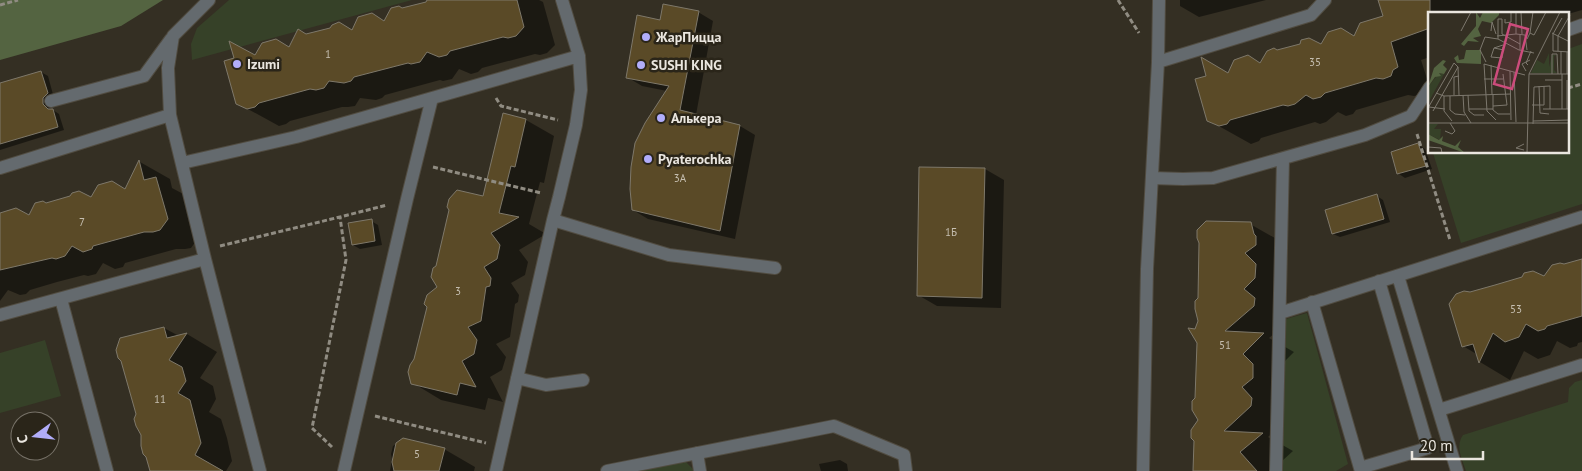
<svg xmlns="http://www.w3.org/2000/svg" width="1582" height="471" font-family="'PT Sans',sans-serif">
<rect width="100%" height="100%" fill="#342f23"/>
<path fill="#364128" d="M229,0H412L192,60L191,44L197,28Z
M1582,44V204L1461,243L1433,153L1568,152V49Z
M1307,313L1348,464L1336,471H1282L1286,319Z
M45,340L61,396L0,413V353Z
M1582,380V471H1466C1462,459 1455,446 1463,435L1568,402L1569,388L1575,382Z
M685,461L695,471H636Z"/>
<path fill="#546441" d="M0,0H163L121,26L0,60Z"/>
<path fill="#0007" d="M428,0H539L543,2L555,45L547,53L540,55L535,54L482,68L478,72L471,74L459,69L452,79L443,81L440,80L385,95L382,98L376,100L360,98L355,106L348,107H342L290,121L286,124L279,126L237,103L255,57L290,48L306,35L352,31L385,22L402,9L427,3Z
M1180,0H1266L1199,17L1180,6Z
M1380,0H1582V10L1568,14H1430V57L1421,60L1429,85L1422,94L1414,96L1408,95L1356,110L1353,114L1346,116L1338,112L1326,122L1320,124L1315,122L1261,138L1259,141L1251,144L1208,120L1228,74L1261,64L1277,51L1321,46L1355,37L1385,17Z
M698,12L713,21L696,115L740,126L755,135L735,239L648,219L633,210L667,91L642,86L627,77L661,21Z
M41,72L48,76L54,98L50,102V108L59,114L64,130L0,150V85Z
M503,115L526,120L554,136L544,183L540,182L529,224L546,234L519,250L528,262L525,275L511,283L519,295L518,302L515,304L510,337L496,344L506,357L502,370L490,377L503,402L488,398L485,410L441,400L413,383L416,359L438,287L437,266L484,198Z
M1418,145L1425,149L1432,169L1405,178L1399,174L1392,153Z
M140,162L170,179L172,188L187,196L198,238L191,248L185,249H176L125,263L123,267L115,269L103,263L96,274L88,276L84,275L57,282L30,290L26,294L20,295L8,290L0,301V219L29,217L46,204L91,199L125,191Z
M985,169L1004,180L1001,308L937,306L918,295Z
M1377,196L1383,200L1390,222L1340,237L1333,234Z
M371,221L378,225L382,245L360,249L353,245Z
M1250,224L1282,242L1276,272L1287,283L1286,296L1275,308L1285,324L1269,338L1294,352L1273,373L1282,424L1268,437L1293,451L1271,471H1194L1200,420L1196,398L1198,342L1195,330Z
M1582,260V342L1578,343L1577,346L1570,348L1557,341L1550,355L1538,359L1524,351L1510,380L1480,362L1478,355L1463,346L1470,293L1544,277L1564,265Z
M164,328L179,336L187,334L217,352L200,378L213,386L216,399L209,412L221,419L227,438L232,461L226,471H151Z
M404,439L444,449L475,467L474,471H390L392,459L391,454L393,446Z
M840,460L847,464L848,471H821L819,464Z"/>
<path fill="#5a4a27" stroke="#7e786a" d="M427,0H517L524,27L516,36L508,38L503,37L450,51L447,55L439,57L427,52L420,62L411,64L408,63L354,77L351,81L344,83L329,81L324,88L316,90L310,89L259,103L255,107L247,109L236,104L224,61L234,58L229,41L255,55L262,43L276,39L289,47L298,29L306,34L330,28L332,25L339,22L352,30L358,17L372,13L384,21L391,8L399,6L402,8L426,2Z
M1378,0H1430V28L1391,42L1398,67L1393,70L1391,76L1383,79L1376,78L1325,93L1321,97L1313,99L1306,95L1295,104L1288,106L1283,105L1230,120L1227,124L1219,126L1207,121L1195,79L1206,76L1201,57L1228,73L1234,60L1248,55L1260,63L1267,51L1274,48L1277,50L1300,44L1301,40L1309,38L1321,44L1328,32L1341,28L1354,36L1360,23L1383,16Z
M663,4L699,11L680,110L740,125L720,231L632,210L630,189L631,167L635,143L645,123L669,86L626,78L637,15L660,20Z
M41,71L48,93L43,98V104L48,109H53L58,127L0,144V83Z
M503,113L526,119L515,167L511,166L499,213L519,217L491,233L500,245L497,259L484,267L491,278L490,286L486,287L481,321L468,327L477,340L474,354L462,361L476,387L460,383L457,395L411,384L408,372L410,365L414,359L427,307L424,304L427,295L437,287L431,277L433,268L436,266L449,210L447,207L449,199L457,190L483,196Z
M1418,143L1426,166L1397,174L1391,152Z
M139,160L144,180L156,177L168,219L160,230L153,232H144L93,246L92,249L83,252L72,246L65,256L56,259L52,258L0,270V213L16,208L29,215L35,203L43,201L46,203L70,196L72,193L79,191L91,197L98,185L112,181L125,189Z
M919,167L985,168L982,298L917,296Z
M1377,194L1384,219L1332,234L1325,210Z
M372,219L375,241L352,245L348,223Z
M1206,221L1251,222L1254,234L1256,236V245L1245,253L1256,264L1255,278L1244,289L1255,298L1254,306L1225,331L1264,333L1243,354L1253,364V378L1242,387L1252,398L1251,406L1224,431L1263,433L1240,452L1257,471H1193L1194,441L1191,438V430L1198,420L1192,410V401L1195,398L1197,343L1188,328L1195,329L1198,321L1195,309V301L1198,298L1199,243L1197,238V230Z
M1582,259V316L1547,326L1545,329L1538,331L1526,324L1519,337L1505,342L1493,333L1479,363L1473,344L1462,347L1449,304L1456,294L1464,291L1470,292L1495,285L1522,277L1524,273L1533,271L1544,276L1552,265L1560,263L1564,264Z
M164,327L167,338L187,333L169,360L182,367L186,381L178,393L190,400L201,443L195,455L223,471H150L146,457L143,454L141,446V435L136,426L134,419L136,414L121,361L118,358L116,350L120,338Z
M403,438L445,448L439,471H394L392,462L396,443Z"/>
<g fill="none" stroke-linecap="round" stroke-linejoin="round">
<defs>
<path id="lane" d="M1568,30L1582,25
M1158,62L1311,15L1325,0
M51,101L144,76L171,39
M182,163L296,137L579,56
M0,168L170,115
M1152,178L1183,179L1213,178L1365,135L1411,116L1430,87
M553,220L669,255L775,268
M205,259L260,471
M1398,276L1457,471
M61,299L107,471
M1312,302L1360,468L1428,448L1379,281
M1280,313L1582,217
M0,315L205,259L170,115L168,68L173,36L209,0
M517,378L546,385L583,380
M1439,410L1582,365
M697,453L700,471
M344,471L407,199L432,98
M496,471L553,220L559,197L576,125L581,90L579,56L562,0
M607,471L834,426L904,455L906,471
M1143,471L1147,269L1158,62L1159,0
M1276,471L1283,159"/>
</defs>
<use href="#lane" stroke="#514c41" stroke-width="14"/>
<path stroke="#908c82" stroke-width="3" stroke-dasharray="5 2.5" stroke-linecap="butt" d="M1118,0L1139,33
M0,5L18,0
M1568,88L1582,84
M496,98L501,106L558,120
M1417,134L1450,240
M433,167L541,193
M220,246L340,217L387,205
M375,416L486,443
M332,447L312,428L346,260L340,217"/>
<use href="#lane" stroke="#646a6e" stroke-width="12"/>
</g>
<g fill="#b1adfa" stroke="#2a2519" stroke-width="2">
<circle cx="646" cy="37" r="5"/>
<circle cx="237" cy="64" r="5"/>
<circle cx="641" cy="65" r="5"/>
<circle cx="661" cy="118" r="5"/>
<circle cx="648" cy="159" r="5"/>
</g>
<g text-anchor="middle" stroke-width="5" stroke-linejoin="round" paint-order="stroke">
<g font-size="11" fill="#c6bfb1">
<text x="328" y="58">1</text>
<text x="1315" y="66">35</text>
<text x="680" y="182">3А</text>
<text x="82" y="226">7</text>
<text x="951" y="236">1Б</text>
<text x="458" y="295">3</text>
<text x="1516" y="313">53</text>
<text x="1225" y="349">51</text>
<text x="160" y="403">11</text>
<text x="417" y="458">5</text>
</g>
<g font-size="14" font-weight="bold" fill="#eae6df" stroke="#2a2519" text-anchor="start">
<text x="656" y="42">ЖарПицца</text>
<text x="247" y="69">Izumi</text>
<text x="651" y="70">SUSHI KING</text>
<text x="671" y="123">Алькера</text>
<text x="658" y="164">Pyaterochka</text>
</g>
</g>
<g transform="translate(1428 12)">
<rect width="141" height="141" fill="#342f23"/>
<path d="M121,41V55L124,43H129L126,44V58L129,61H103L109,48L116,52ZM11,61L16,62L0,91V75ZM0,112H10L6,117H13L12,128L0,122Z" fill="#364128"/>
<path d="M48,0L52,6L55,0H71V3L63,11L54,9L50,17L53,24L45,26L51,30L40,29L36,34L33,32L48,14ZM38,38H53V52L29,51L26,46L30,43L31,48L36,47ZM15,48L18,49L15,53L19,57L16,62L11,61L13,64L7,65L0,75L6,56ZM0,122L11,128L15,124L14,129L27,134L33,128L30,135L37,141L0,128Z" fill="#546441"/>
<path fill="none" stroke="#7d786e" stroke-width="1" d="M88,0V22L97,23L99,38M93,0L94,22M134,6L125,22V39L142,40M77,7V11L83,10V0M33,19L43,0M63,19L64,10L68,22M102,21L105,0M124,21L142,30M74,22V7H70V27L91,38L106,41M74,22L92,32M92,22V38M69,24L88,22M99,27L102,21L106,23L118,0M75,33L66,36L76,38M66,36L63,45L74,46L75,35M130,39V24L142,3M139,40V62M58,50L52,38L57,25L70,27M63,53L64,82M100,53L98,51L103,39M82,59L83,108M98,59L94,52L102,48M86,60L88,110M101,62H142M124,62V42H129L130,62M133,62V39M134,62V97M56,67H75M117,68H134M139,68V97M111,74L112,101L121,102M8,81L16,84L83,82M65,82V98L70,102H82M26,83V65L31,64M35,83L36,100L43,111M40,83L41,99L46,103H56M16,84V99L24,109M22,84V98L27,102L37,103M104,93H116V74M65,94L79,93L75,62M1,95L17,97M0,96L26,51L30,55L31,83M41,97H65M115,97H141M5,99L30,55M68,108L59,99L56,52L97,63M105,109L142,108M0,111H142M105,112L106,75L122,74V97M17,119L24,122L27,119L22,111M96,132L88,136L96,138M0,135L13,136L14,141M99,141L101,62L132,0"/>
<path fill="#cc4c7c" fill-opacity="0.15" stroke="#cc4c7c" stroke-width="2.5" d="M82,12L100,17L84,77L66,72Z"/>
<rect width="141" height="141" fill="none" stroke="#eae6df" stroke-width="2.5"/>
</g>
<g transform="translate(35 436) rotate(255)"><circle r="24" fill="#2a2519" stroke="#777268"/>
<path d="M0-4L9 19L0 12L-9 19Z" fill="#b1adfa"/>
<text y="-8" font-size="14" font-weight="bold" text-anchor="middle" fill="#eae6df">С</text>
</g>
<path d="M1412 451v8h71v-8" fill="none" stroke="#eae6df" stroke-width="2.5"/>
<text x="1420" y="451" font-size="15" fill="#eae6df" stroke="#2a2519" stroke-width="4" paint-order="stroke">20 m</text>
</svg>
